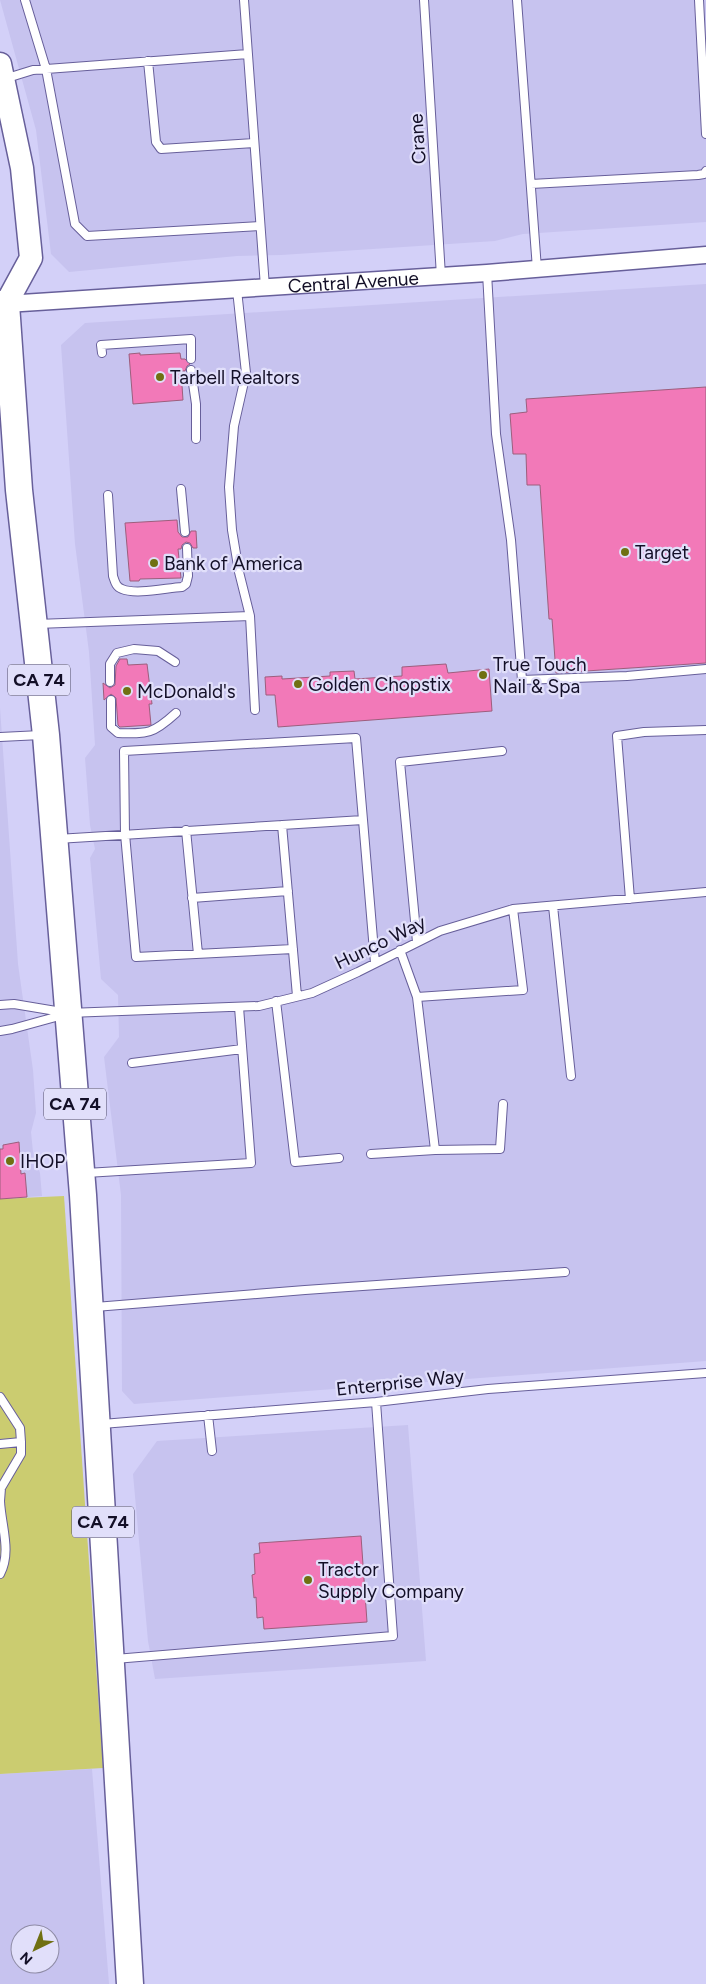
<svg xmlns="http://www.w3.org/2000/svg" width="706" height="1984" font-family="Figtree,sans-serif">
<rect width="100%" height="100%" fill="#d3d0f8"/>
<path fill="#c7c3ef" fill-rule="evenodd" d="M0,0H706V222L523,234L495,241L281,255L237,256L69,272L51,254L36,130Z
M706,284V1361L134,1404L122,1391L121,1195L104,1057L119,1037L118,995L101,979L90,858L95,849L90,825L85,758L95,745L89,652L75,544L61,345L85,323Z
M0,708L18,964L33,1070L36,1113L31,1132L33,1152L40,1173L42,1196L0,1199Z
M408,1425L426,1661L155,1679L148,1641L133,1474L157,1441Z
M92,1769L109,1984H0V1774ZM20,1934H50V1964H20Z"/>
<path fill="#cbcc70" d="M64,1196L103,1768L0,1774V1199Z"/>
<path fill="#f279b8" stroke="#9d5e7d" d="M140,353V355L180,353L181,359H185L190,364L187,366L185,371H181L183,400L133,404L129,354Z
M706,387V663L556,673L552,619H549L540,485H527L526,454H513L510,414L527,412L526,399Z
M177,520L178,532L182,537H188L191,531H196L197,548H193L190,543L186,542L182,545L181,549H178L181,578L140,579L139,581H130L125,523Z
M120,659H127L128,665L147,664L152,704H149L151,725L120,727L118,725L116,698L111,694L104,700L103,683L110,688L115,685L116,666Z
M446,664L448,673L489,669L492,711L278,727L275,695H266L265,677L282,676V679L330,676V672L354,671L355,679L402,676V667Z
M19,1142L21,1174L25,1173L27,1197L0,1199V1149H3V1145Z
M361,1536L367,1622L264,1629L263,1617L257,1618L256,1597L254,1598L252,1575L255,1574L254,1554L260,1553L259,1543Z"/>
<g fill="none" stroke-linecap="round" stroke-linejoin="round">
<defs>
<path id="lane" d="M25,0L46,69L75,224L87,236L260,226
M244,0L265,287
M424,0L441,276
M517,0L537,269
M699,0L706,134
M148,61L156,142L161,149L254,143
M4,79L33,70L248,54
M531,184L698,175L704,174L706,171
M487,273L496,434L511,540L522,680L627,676L706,669
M237,290L246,373L234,426L229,487L232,530L239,572L250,616L255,710
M102,353L101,345L191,339V359
M191,370L196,404V439
M181,489L185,532
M108,495L113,576C115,582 116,587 122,589C136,595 166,588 182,587L186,584L188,576L187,548
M37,624L250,616
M110,682V664L117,653L134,649L158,651L175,662
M111,700V727L118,733C148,734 153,734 176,713
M0,737L41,735
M282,825L297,996
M186,830L198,954
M57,839L363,820L375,963
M192,898L288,891
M630,899L617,736L644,732L706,730
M553,906L571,1076
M417,942L400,762L502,751
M293,949L136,957L125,834L124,751L356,738L363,820
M400,950L417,997L435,1150L500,1149L503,1104
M417,997L523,990L513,909
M276,1001L295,1162L339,1158
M0,1005L14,1004L68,1013L259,1006L312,993L358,972L440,931L513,909L706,892
M0,1031L12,1029L63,1015
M132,1063L242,1049
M371,1154L435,1150
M86,1173L251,1163L239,1007
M95,1307L305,1290L565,1272
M0,1397L20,1428L21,1442V1454L1,1488L0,1501
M208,1415L212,1451
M102,1424L376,1402L488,1389L706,1373
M0,1444L21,1442
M0,1501C1,1525 12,1552 0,1574
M115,1659L393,1636L376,1402"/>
<g id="street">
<path id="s1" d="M6,304L487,273L706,255"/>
</g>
<path id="secondary" d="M0,64L22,168L31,258L6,304"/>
<path id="primary" d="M0,304H6L19,490L46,735L83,1195L130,1984"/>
</defs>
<use href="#lane" stroke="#675f9a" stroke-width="10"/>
<use href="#street" stroke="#675f9a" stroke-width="19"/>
<use href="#secondary" stroke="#675f9a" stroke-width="25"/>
<use href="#primary" stroke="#675f9a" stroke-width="29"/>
<use href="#lane" stroke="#fff" stroke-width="8"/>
<use href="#street" stroke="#fff" stroke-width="16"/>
<use href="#secondary" stroke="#fff" stroke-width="22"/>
<use href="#primary" stroke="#fff" stroke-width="26"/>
</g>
<g fill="#707012" stroke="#e1dffa" stroke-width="2">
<circle cx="160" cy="377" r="5"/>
<circle cx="625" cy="552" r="5"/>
<circle cx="154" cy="563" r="5"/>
<circle cx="483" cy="675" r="5"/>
<circle cx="298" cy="684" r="5"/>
<circle cx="127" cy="691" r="5"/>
<circle cx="10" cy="1161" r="5"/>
<circle cx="308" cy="1580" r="5"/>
</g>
<g text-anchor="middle" stroke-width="4.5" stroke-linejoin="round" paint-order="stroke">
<g fill="#e1dffa" stroke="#514d66" stroke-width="1">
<rect x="8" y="664.5" width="62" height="31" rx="4"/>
<rect x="44" y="1088.5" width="62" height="31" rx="4"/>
<rect x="72" y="1506.5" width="62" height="31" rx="4"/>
</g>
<g font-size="18" font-weight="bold" fill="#130f27">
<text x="39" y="686">CA 74</text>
<text x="75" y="1110">CA 74</text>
<text x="103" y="1528">CA 74</text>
</g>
<g font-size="19" fill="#130f27" stroke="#e1dffa">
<text transform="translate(417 139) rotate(-94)" y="7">Crane</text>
<text dy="7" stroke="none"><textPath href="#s1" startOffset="348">Central Avenue</textPath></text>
<text transform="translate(380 942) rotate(-26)" y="7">Hunco Way</text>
<text transform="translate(400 1382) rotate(-6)" y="7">Enterprise Way</text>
</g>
<g font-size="19" fill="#130f27" stroke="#e1dffa" text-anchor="start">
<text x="170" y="384">Tarbell Realtors</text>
<text x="635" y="559">Target</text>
<text x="164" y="570">Bank of America</text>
<text x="493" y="671">True Touch<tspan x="493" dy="22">Nail &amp; Spa</tspan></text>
<text x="308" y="691">Golden Chopstix</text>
<text x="137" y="698">McDonald's</text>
<text x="20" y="1168">IHOP</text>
<text x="318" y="1576">Tractor<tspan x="318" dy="22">Supply Company</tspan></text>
</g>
</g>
<g transform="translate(35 1949) rotate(223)"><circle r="24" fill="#e1dffa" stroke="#8f8ca6"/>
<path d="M0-4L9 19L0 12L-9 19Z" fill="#707012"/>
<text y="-8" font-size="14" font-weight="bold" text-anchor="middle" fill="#130f27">N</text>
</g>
</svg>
